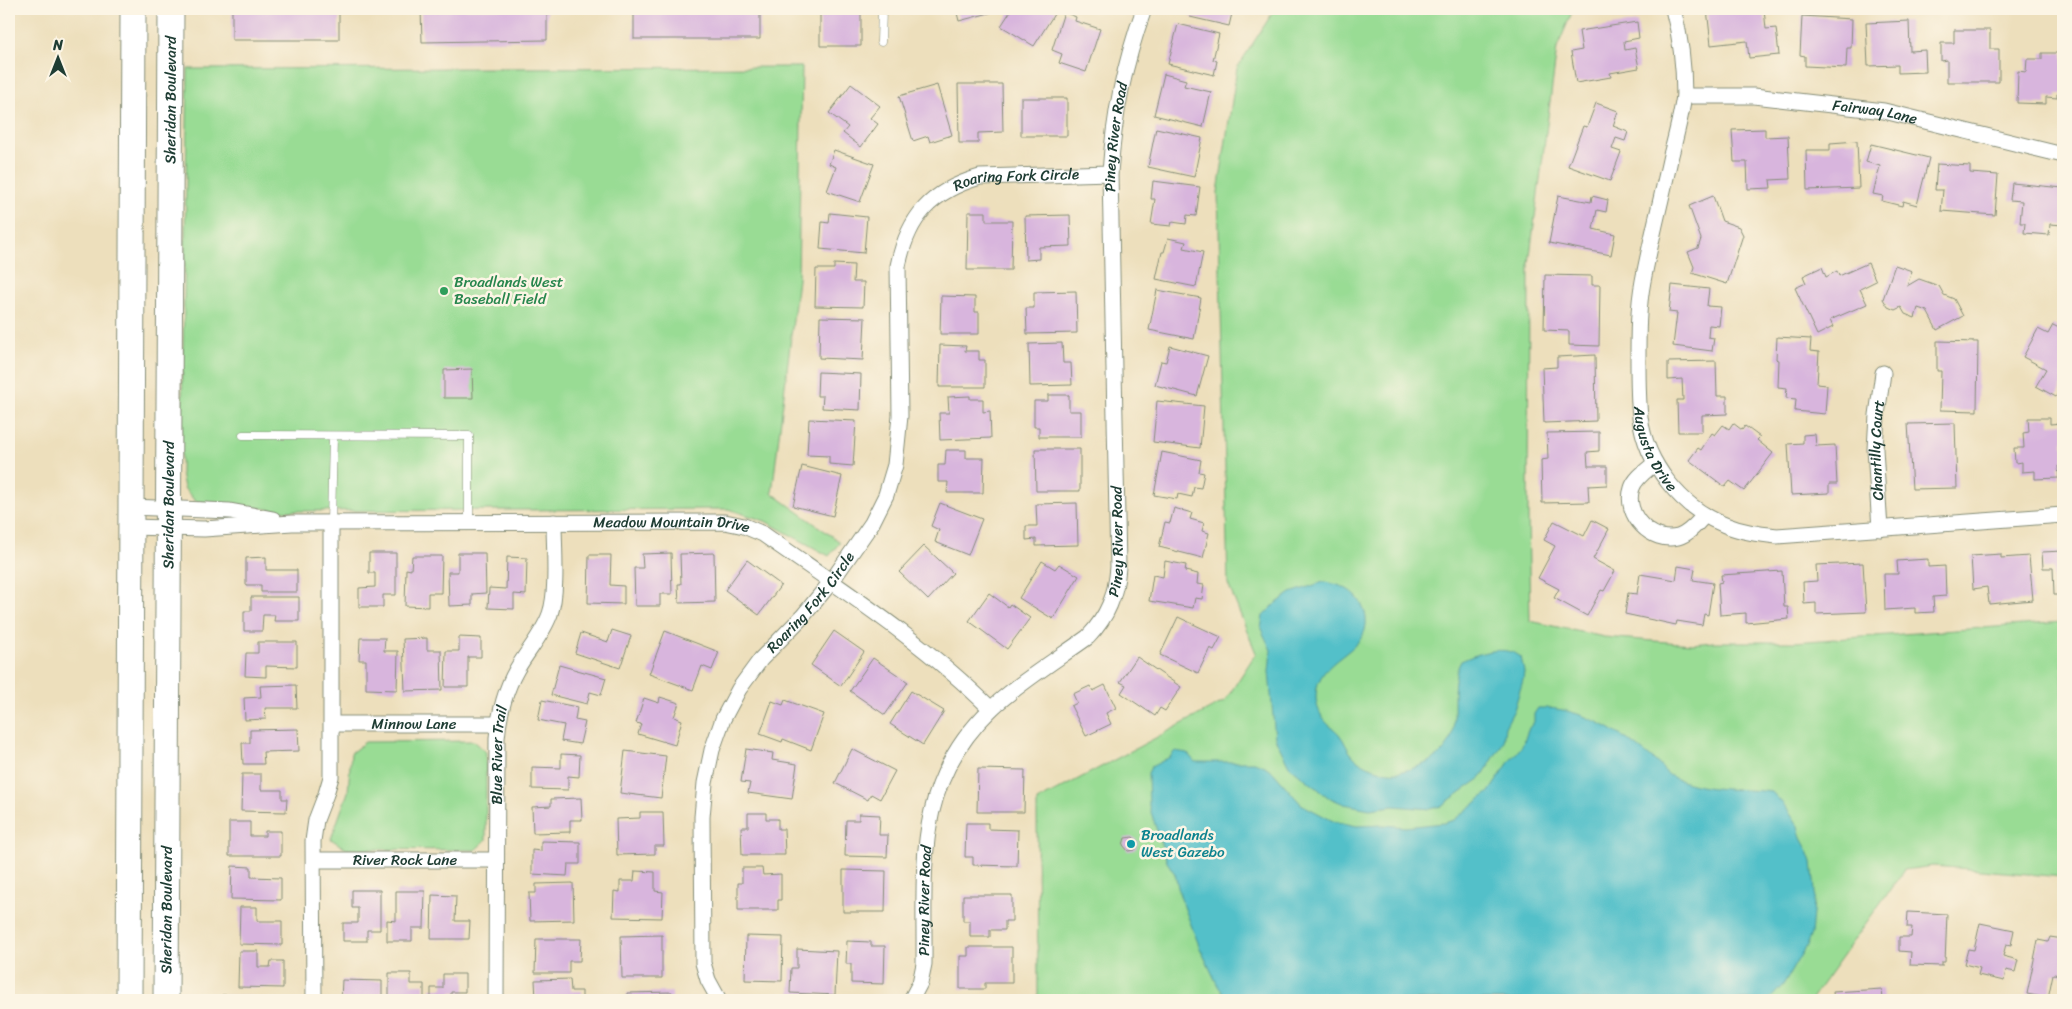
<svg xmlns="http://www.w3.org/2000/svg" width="2072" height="1009" font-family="Sriracha,sans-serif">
<rect width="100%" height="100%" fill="#fcf5e5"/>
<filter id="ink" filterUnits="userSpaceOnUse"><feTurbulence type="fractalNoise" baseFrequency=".02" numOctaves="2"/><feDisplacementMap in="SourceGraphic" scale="10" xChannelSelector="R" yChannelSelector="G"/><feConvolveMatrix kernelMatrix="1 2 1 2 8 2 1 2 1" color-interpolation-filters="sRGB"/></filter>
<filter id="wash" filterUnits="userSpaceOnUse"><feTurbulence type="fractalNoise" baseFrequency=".0096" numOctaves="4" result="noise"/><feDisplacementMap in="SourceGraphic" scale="20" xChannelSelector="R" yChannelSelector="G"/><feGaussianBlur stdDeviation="1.12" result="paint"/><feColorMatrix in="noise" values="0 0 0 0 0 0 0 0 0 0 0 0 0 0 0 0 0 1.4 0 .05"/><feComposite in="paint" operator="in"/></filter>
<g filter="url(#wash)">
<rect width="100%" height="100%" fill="#eddfbc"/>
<path fill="#99dc94" stroke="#5c8c64" d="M1275,9H1577L1572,12L1557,48L1529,263L1528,514L1530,621L1604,637L1692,644L1713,642H1795L2063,622V877L1933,866L1904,870L1811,1000H1038L1037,801L1225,701L1256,653L1228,584L1218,192L1237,68Z
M802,67L798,279L772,493L840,542L829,556L765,521L728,509L286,511L195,501L184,488L181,472L188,69Z
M474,741L486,752V840L475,850L346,849L331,839L348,792L351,753L365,742Z"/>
<path fill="#52c0c9" stroke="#387e7e" d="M1323,582C1344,584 1363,595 1366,618C1370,654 1315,657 1316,697C1316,705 1320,715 1325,721C1329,726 1335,729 1339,734C1345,741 1347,750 1353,756C1362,766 1384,774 1398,772C1414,769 1434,762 1445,749C1463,727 1446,687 1461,661C1479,653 1504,644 1521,657L1524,672L1523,680L1514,710L1505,727L1503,743L1481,778L1441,806L1431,809L1393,806L1370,809L1344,804L1328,797L1289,766L1275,738L1269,672L1271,650L1261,629L1263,616L1274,605L1291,593Z
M1538,708C1580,706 1623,734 1654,760C1664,768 1664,774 1677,779C1706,792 1741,788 1772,792L1785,806L1798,826L1801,838L1808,851L1812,862L1815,891L1811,934L1806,946L1783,985L1769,1000H1228L1218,986L1200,948L1180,896L1175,874L1167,862L1149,806L1148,773L1151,767L1170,757L1175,751L1187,753L1195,762H1254L1265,766L1273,772L1301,804L1333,821L1357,826L1384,825L1405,827L1444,823L1454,820L1489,792L1509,762L1522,746L1529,728L1534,722V714Z"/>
<g id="blocks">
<path fill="#d8b5dd" d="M232,9H339V40H232Z
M421,9H547V40L422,42Z
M634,9H760V39H634Z
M820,9H861V46H820Z
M956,9H996L997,11L959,21Z
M1012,9H1052L1056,11L1034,46L1001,26Z
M1192,9H1233L1229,26L1190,17Z
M1707,9H1749V10L1764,9L1766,29L1776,28L1779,55L1749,58L1747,41L1711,45Z
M1064,12L1076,17L1075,21L1100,29L1086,72L1059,63L1062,54L1052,50Z
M1802,16L1852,19L1851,48H1847L1846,68L1805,66V56L1800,55Z
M1909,21L1910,51L1925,50L1926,72L1898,73V65L1868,66L1866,23Z
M1637,22L1639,38L1624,41L1625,50L1635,48L1639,68L1610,73L1611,77L1576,83L1571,52L1582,50L1579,31Z
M1178,24L1219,34L1213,60L1217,61L1214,75L1168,64Z
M1954,30H1990V49H1999V82H1947V60L1941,61V43H1954Z
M2042,53H2063V94H2057V98L2046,97V104L2017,103L2018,71L2026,72L2027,59H2042Z
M1164,74L1186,80L1184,86L1211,92L1203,127L1154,115Z
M851,84L880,106L870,118L878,124L861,147L843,133L848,127L829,113Z
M958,84H1002L1003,132L978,133V143H959Z
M937,85L952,135L930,142L928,136L913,141L899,96Z
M1021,98H1067V136H1021Z
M1596,103L1618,111L1613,126L1628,132L1625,141L1616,138L1612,149L1621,152L1610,181L1568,166L1583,126L1587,127Z
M1156,128L1202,138L1194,177L1148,167Z
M1765,129V137L1788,136L1790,179L1770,180L1771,188L1748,189L1747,162H1734L1732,130Z
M1857,141L1859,188L1807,190L1806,150H1830V143Z
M1871,144L1929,158L1917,205L1903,201L1902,206L1882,201L1883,196L1873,194L1880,166L1866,162Z
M834,150L874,164L860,202L827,191L836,167L829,164Z
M1937,164L1970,166V173L1998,175L1995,215L1941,211L1943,190H1935Z
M1153,181L1200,187L1196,216L1187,215L1186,224L1172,222L1171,226L1151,224L1155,199H1151Z
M2012,183L2063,188V225L2050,224L2049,235L2024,233L2025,223H2020L2022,201L2010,200Z
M1558,196L1591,202L1592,196L1608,200L1606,212L1597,210L1593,229L1615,234L1611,255L1549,243Z
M1713,196L1722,221L1739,227L1743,235L1727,284L1692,273L1694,267L1688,252L1698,248L1701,239L1689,206Z
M968,212H986V221H1012L1011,270H967Z
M830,213L867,217L864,253L820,249L822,222L829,223Z
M1070,215L1071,246L1039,247V259L1026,260L1025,216Z
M1168,238L1186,242L1184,248L1203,252L1196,287L1156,279L1162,252H1164Z
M1868,263L1876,281L1860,289L1867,304L1830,320L1833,327L1817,335L1795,288L1806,283L1803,276L1822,267L1826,277L1837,271L1839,276Z
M834,264L854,265L853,282H864L863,307L815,306L816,269H834Z
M1895,265L1912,271L1907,286L1919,279L1939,286L1944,295L1954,299L1963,316L1937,330L1927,311L1918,308L1915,318L1905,314L1901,307L1895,310L1888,307L1883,299Z
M1545,275L1592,276V285H1600L1599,346L1569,345V331L1544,330Z
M1672,285L1709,289L1707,306L1721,307L1719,326L1709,325L1708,337L1714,338L1712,351L1673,346L1677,313L1669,312Z
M1157,290L1201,298L1194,339L1149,330Z
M1076,291L1077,333L1027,334L1026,308H1034V292Z
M941,296L975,297V312H979V334H940Z
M820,317L865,318L863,360L819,358Z
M2053,325L2063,330V383L2056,397L2036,386L2046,369L2023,357L2038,329L2048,334Z
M1777,337L1811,339L1810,351L1819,352L1817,384L1827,385L1825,414L1795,411L1796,399L1786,398L1787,388L1778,387L1779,360L1776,359Z
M1937,341L1978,342L1977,411L1940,410L1941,371H1937Z
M1062,343L1063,363H1071L1072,385L1030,386L1029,344Z
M940,345L966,346L965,351H979V360H985V387H939Z
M1170,346L1208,356L1197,396L1155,385L1161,361L1166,362Z
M1595,355L1596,421L1544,423L1542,368L1557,367V357Z
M1716,361L1717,396H1727V414L1702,415V432H1678L1677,400H1683L1682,379L1668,380V362Z
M472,369L473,398H444V370Z
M818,372L861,374L860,410L822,408L823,396H817Z
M1048,395H1069V411H1081V437H1039V427H1034V401H1048Z
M970,396V399H983V412L990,411L991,438L940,440L939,413H949L948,397Z
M1157,401L1204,406L1200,448L1153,442Z
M2028,418H2050V424L2063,423V466H2058L2059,478L2035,479V471L2022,472V462L2015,463L2014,448H2024L2023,433L2029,432Z
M809,419L856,421L853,466L829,464V456L807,455Z
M1733,423L1742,430L1745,426L1760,437L1757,440L1773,453L1744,491L1730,481L1725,487L1689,460L1698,448L1701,450L1712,433L1715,435L1723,425L1729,429Z
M1955,423L1957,488L1912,489L1908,424Z
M1599,432V451L1587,452L1588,466H1607V485L1588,486L1589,502L1542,503L1541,460L1548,459L1547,433Z
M1815,434L1816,446L1835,445L1837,484H1829V493L1791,495L1788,444L1803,443V435Z
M1035,449H1080V491H1036Z
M946,450H966V458H984L983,493H947L948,482H938V465H945Z
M1162,452L1201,460L1199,472L1204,473L1201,488L1194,487L1192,497L1178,494L1177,499L1154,495Z
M802,466L842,476L833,516L793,506Z
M940,503L982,519L968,555L935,542L939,530L931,526Z
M1077,503L1078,545L1036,546V539L1026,540V526H1037L1036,504Z
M1174,508L1192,513L1190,519L1204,523L1202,531L1209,533L1203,558L1159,547L1165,522L1170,523Z
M1592,520L1609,529L1593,559L1615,571L1604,591L1601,590L1587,616L1554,598L1559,589L1538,578L1555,546L1544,540L1554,521L1584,536Z
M924,546L953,573L928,600L899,572Z
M2063,551V595H2054L2053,568H2043L2042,552Z
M369,553H396V595H383V607H359V588L375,587V573H369Z
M458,553H485L486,593L472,594V605L449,606L448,572H458Z
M671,553L672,594H660V606H635L634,568H643L642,554Z
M714,553L715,602L679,603L678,584H681L680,554Z
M2001,554V558L2029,556L2033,600L1989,604L1987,587L1973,589L1971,556Z
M589,555H611L610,585L624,586V604L588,603Z
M412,556H442L441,593H428V607L405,606L406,569L411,570Z
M266,557V570H297V592H261V585H246V558Z
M507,557L527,558L526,595L514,594V609L488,608L489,588L506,589Z
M1928,559V567L1945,566L1946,596L1933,597L1934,612L1915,613V608L1885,610L1884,574H1898L1897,561Z
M747,560L781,585L759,615L725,590Z
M1042,561L1055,569L1059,564L1079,576L1053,619L1019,598Z
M1165,561L1186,565L1185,571L1198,574L1197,584L1204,585L1202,599L1195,598L1193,608L1149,601L1153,575L1163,577Z
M1863,563L1866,612L1816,614V603L1804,604L1803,582L1817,581L1816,565Z
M1678,566L1695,569L1693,580L1713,583L1708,615L1704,614L1702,625L1677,621L1676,625L1625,614L1628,593L1637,594L1640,574L1676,580Z
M1782,571L1784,607H1788L1789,619L1746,623V613L1720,615L1718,583L1722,582L1721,575Z
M989,593L1008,607L1010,604L1030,618L1007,649L969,621Z
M251,597H299V621H274L275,615H263L262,631H244V611H251Z
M1178,617L1221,637L1214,650L1210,648L1198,673L1160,655Z
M612,630L631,636L620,668L575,653L581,633L608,642Z
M665,631L719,652L712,670L702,666L693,690L649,674Z
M834,631L864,652L841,686L811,665Z
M459,637L481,638V657H468V687H445L446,651H459Z
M360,638H385L384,651H398L397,690L366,689V660H359Z
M427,638V650H441L442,690L405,691L403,639Z
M258,642H297V667L266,666V677L245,676L246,653H258Z
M1137,657L1181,687L1165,711L1160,708L1155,716L1121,693L1126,685L1120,682Z
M873,658L908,682L885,715L850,691Z
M559,665L606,678L601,695L590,692L587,704L551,695Z
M296,685L297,708H265L266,719L245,720L244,698L261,697L260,686Z
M1105,685L1116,708L1106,713L1111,724L1086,736L1071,706L1077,703L1073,694L1090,686L1093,691Z
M911,691L944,711L923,745L890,724Z
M660,697L679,703L674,717L682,720L675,745L638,734L641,724L636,723L644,698L659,703Z
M542,700L577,707L575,720L585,722L580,744L561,741L564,725L538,720Z
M785,700L824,714L811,750L783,739L782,742L760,734L772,701L783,705Z
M298,729L299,751L263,752L264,764H243L242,743H250V730Z
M746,749L773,753L772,760L797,764L792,799L748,793L750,783L741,782Z
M852,749L895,771L880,799L871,794L868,800L835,783Z
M625,751L666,756L661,798L620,793Z
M561,754L580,755L579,777L568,776V790L532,789V767L561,768Z
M978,769L1025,770L1024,812H977Z
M242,774H261V790H282V799H287L286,812L241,811Z
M581,798L582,820H570V832L533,833L532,807L551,806V799Z
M640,812H663L664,846H655V854L617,855L616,819L640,818Z
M748,813H766V819H778V829H784L785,855H742L741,827H748Z
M859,814L880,815L879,835H888L887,857L845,856L846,820H859Z
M229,822H250V836H265V831H281V856H229Z
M966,823H988V829L1018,830L1017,866L973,865V857H965Z
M1133,837L1138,842L1135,850L1128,851L1123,845L1125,838Z
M541,841L580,842V864H568L567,876L532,874V850L541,851Z
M232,866L251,867V877L281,878V900L231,899Z
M742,868H762L763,875L781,874V900H778V910H738V883H742Z
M843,870L886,871L885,912H843Z
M635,871L655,872V891L663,892L662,918L613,917L614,891L620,892V881H634Z
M573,883L574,920L530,921L529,893H536V884Z
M352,890H380V930H367V941H343V923H358V908H352Z
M396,891H425L424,928H412V941H387V920L396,921Z
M432,895L456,896L455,921H470L469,939H431Z
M963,895H1012V921H1005V930H990V937H970V921H963Z
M240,907H257V921H282V945L239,944Z
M1908,912L1947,914L1945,962H1942V966L1910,965L1911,952L1899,951V937H1911L1912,927H1907Z
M1980,923L2014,930L2011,945L2006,944L2003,956L2018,960L2015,972L2006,970L2004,981L1978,975L1980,968L1964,964L1968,949L1974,950Z
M662,935V978H622L621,936Z
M746,936L783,937L782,981L745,980Z
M2050,937L2063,939V975L2053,974L2048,998L2027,994L2038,940L2048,942Z
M536,939H581L580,961H569V973H535Z
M847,941L871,942V946H885L884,984L851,983V964H846Z
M968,947H1012V983H985V989H960V956H968Z
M797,949L837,951L835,995L790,993L791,968H797Z
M239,951H258V967H270L271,961H283V988L238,987Z
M389,973H411V984H424V1000H389Z
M443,974H465V992H451V1000H431V988H443Z
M570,979L571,991H582V1000H536L535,980Z
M342,980L382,981V1000L341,999Z
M1882,989L1883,1000H1834L1833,992Z
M672,992V1000H628L627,993Z
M222,995L251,996V1000H222Z"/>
</g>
</g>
<g filter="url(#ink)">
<use href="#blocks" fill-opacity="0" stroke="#868e78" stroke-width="1"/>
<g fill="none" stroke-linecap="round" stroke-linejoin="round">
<defs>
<path id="lane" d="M881,42L882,9
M243,435L469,436V522
M331,523L333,436"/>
<g id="street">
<path id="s1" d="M1673,9C1681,38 1684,66 1684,96C1681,116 1676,136 1671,155C1662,197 1651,239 1643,281C1638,307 1638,334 1638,360C1638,379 1638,398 1640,417C1646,464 1681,508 1725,525C1742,532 1759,534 1777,536L2063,515"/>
<path id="s2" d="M1684,96H1754L1884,111L2063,155"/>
<path d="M1655,463C1647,470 1635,478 1632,488C1623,515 1652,544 1678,537C1689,534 1697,523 1705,515"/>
<path d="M131,507L230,511L273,519"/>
<path id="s3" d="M131,527L204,529L292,523L725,522L744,526L763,534C841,589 923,641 991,709"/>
<path id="s4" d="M1880,529L1875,449L1877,415L1883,373"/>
<path id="s5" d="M332,724H498"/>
<path id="s6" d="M314,860H496"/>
<path d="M314,1000L313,841L316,820L326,794L331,777V523"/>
<path id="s7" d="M496,1000L497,738C499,715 505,690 517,669C528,650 543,634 550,614C558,591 554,548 554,522"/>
<path id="s8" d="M719,1000L708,980L703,963L702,817L705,783L712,750L723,719L739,689L761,659L803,616L831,582L872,523L886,495L895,465L900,416L898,266C908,217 931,191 980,177L1110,173"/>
<path id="s9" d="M911,1000L920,983L924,964C925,866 913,784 991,709C1020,682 1056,660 1088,637C1108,616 1116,595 1118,567L1110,173C1114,114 1124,65 1144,9"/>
</g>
<g id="primary">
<path d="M129,1000L133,9"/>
<path id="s10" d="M166,1000L171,9"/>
</g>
</defs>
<use href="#lane" stroke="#868e78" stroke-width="9"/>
<use href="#street" stroke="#868e78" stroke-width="17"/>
<use href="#primary" stroke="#868e78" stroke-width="27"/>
<use href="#lane" stroke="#fff" stroke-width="8"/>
<use href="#street" stroke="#fff" stroke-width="15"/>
<use href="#primary" stroke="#fff" stroke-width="25"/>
</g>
</g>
<circle fill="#2e9e5b" stroke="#fcf5e5" stroke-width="2" cx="444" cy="291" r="5"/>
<circle fill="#0f9aa8" stroke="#fcf5e5" stroke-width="2" cx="1131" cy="844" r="5"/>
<g text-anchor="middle" stroke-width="5" stroke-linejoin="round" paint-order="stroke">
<g font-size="15" fill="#1f3d34" stroke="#fcf5e5">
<text dy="5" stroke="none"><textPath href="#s10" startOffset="900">Sheridan Boulevard</textPath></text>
<text dy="5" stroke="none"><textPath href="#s2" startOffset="192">Fairway Lane</textPath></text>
<text dy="5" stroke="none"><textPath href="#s9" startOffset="941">Piney River Road</textPath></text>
<text dy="5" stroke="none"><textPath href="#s8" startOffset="961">Roaring Fork Circle</textPath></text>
<text dy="5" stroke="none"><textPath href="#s1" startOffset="449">Augusta Drive</textPath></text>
<text dy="5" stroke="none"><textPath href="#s4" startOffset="79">Chantilly Court</textPath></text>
<text dy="5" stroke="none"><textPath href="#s10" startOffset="495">Sheridan Boulevard</textPath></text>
<text dy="5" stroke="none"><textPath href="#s3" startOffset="541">Meadow Mountain Drive</textPath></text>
<text dy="5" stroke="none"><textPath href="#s9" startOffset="536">Piney River Road</textPath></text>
<text dy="5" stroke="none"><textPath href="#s8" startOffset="434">Roaring Fork Circle</textPath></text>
<text dy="5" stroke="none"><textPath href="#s5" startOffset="82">Minnow Lane</textPath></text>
<text dy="5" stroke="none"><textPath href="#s7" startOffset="245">Blue River Trail</textPath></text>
<text dy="5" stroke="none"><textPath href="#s6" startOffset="91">River Rock Lane</textPath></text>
<text dy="5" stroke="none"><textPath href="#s9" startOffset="102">Piney River Road</textPath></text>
<text dy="5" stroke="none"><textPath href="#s10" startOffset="90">Sheridan Boulevard</textPath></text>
</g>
<g font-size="15" fill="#27864d" stroke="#fcf5e5" text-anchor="start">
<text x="454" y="287">Broadlands West<tspan x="454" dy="17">Baseball Field</tspan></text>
</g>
<g font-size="15" fill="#0d838f" stroke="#fcf5e5" text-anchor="start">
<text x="1141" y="840">Broadlands<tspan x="1141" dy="17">West Gazebo</tspan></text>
</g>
</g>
<rect width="2072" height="1009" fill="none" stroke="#fcf5e5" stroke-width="30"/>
<g transform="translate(58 58)" stroke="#fcf5e5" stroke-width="4" paint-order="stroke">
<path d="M0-4L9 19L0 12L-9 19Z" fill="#1f3d34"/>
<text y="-8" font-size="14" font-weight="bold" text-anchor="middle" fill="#1f3d34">N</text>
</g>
</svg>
